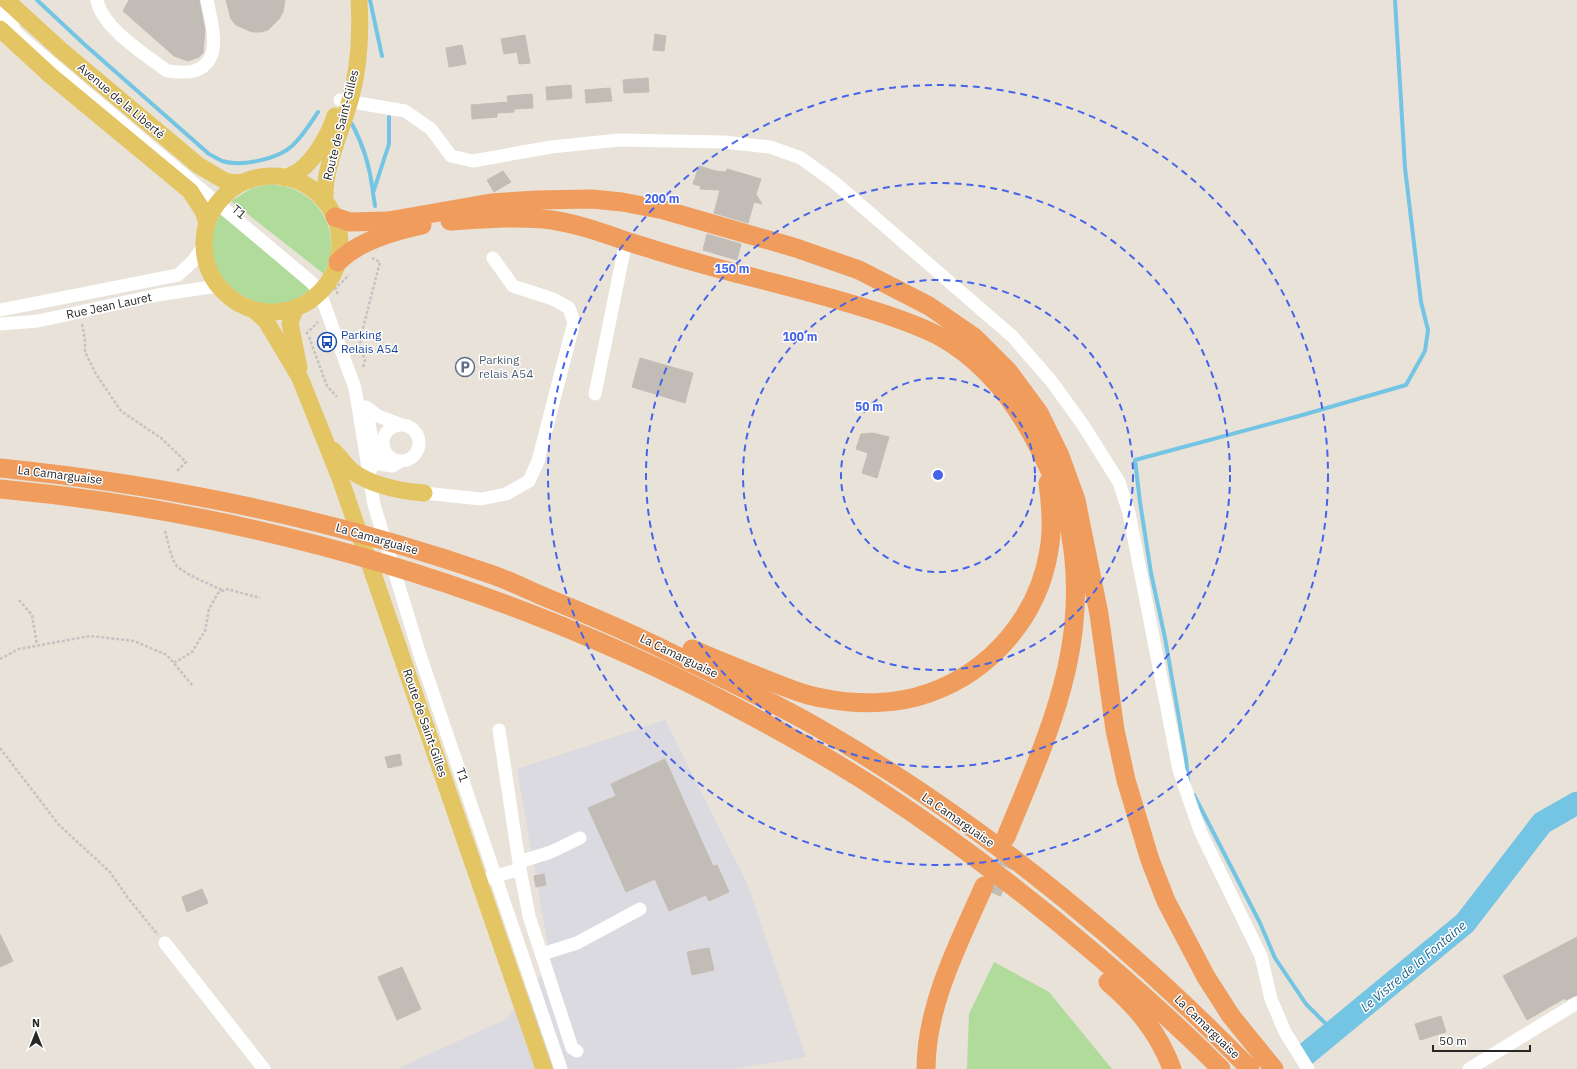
<svg xmlns="http://www.w3.org/2000/svg" width="1577" height="1069" font-family="'IBM Plex Sans',sans-serif">
<rect width="100%" height="100%" fill="#e8e2d9"/>
<path fill="#dcdae1" d="M665,720L748,885L806,1057L735,1069H397L506,1019L551,963L517,769Z"/>
<path fill="#b0db9a" d="M272,184C279,186 287,186 293,189C319,200 334,225 331,253C330,260 326,267 324,274L231,201L252,188Z
M220,214L312,289C307,292 302,296 296,299C261,316 215,289 212,249C211,236 215,225 220,214Z
M994,962L1049,992L1112,1069H967L969,1014Z"/>
<g fill="none" stroke-linecap="round" stroke-linejoin="round">
<path stroke="#74c5e3" stroke-width="4" d="M37,0L84,44L209,154C213,156 218,159 222,161C241,167 278,159 292,146C303,136 310,124 318,112
M370,0L382,56
M352,124C364,146 370,167 373,192
M375,206L373,193L389,144V117
M1188,780L1186,759L1165,638L1151,573L1140,502L1135,460L1299,416L1406,385L1425,351L1428,330L1421,302L1405,168L1395,0
M1194,795L1260,923L1275,958L1306,1004L1334,1032"/>
<path stroke="#74c5e3" stroke-width="23" d="M1306,1054L1465,923L1542,823L1577,803"/>
</g>
<path fill="#c1bcb5" stroke="#c3bdb3" d="M129,0H199L205,30L203,53L199,57L188,61L174,56L123,11Z
M226,0H285L283,12L279,19L268,30L261,32H252L236,25L231,19Z
M655,34L666,36L664,51L653,50Z
M525,35L530,63L519,64L517,52L504,54L501,39Z
M462,45L466,64L449,67L446,48Z
M648,78L649,92L624,93L623,80Z
M571,85L572,98L547,100L546,87Z
M610,88L612,101L586,103L585,90Z
M532,94L533,108L514,109V112L497,113V117L472,119L471,105L508,102L507,96Z
M699,166L716,171L726,172L727,169L761,179L756,194L762,204L754,202L748,223L714,213L720,190L700,189L701,186L693,184Z
M503,171L511,182L494,192L487,180Z
M707,234L741,244L737,260L703,250Z
M640,358L693,373L685,403L632,387Z
M873,433L889,437L877,478L862,473L868,453L856,449L861,434Z
M400,754L402,765L388,768L385,757Z
M665,759L713,866L717,865L729,892L709,901L706,895L669,911L655,879L626,892L588,808L616,796L611,784Z
M544,874L546,885L536,887L534,876Z
M202,889L208,903L187,912L182,897Z
M0,934L13,961L0,967Z
M1577,937V995L1566,1000L1565,998L1527,1020L1503,976Z
M709,948L714,970L692,975L687,952Z
M402,967L421,1009L397,1020L378,977Z
M1441,1016L1446,1032L1420,1040L1415,1024Z"/>
<g fill="none" stroke-linecap="round" stroke-linejoin="round">
<path stroke="#c1bdb5" stroke-width="19" stroke-dasharray="19 10" stroke-linecap="butt" d="M992,893L1013,843"/>
<path stroke="#c3c3c3" stroke-width="2.5" stroke-dasharray="3 2" stroke-linecap="butt" d="M338,294L335,289L349,275
M82,324L85,340V352L96,374L121,411L161,438L186,462L177,471
M306,334L318,322
M309,337L327,386L337,397
M363,367L365,360L360,347L361,336L380,262L372,258
M165,531C168,541 170,557 177,566C186,575 212,585 224,591
M19,600L32,615L37,645
M0,659L19,649L90,636L134,641L167,655L193,686
M174,663L192,652L205,631L209,609L218,593L227,589L260,598
M0,748L59,825L110,872L128,898L158,935"/>
<path stroke="#fff" stroke-width="13" d="M97,0C102,28 145,54 167,71C175,72 186,73 194,71C225,62 211,21 207,0
M0,7L15,20
M0,17L25,41L311,282L320,293L355,388L374,505L420,655L561,1069
M340,100L405,111L431,129L451,156L473,161L551,147L619,140L724,142L770,147L801,158L834,182L1013,337L1052,382L1083,425L1119,482L1129,513L1179,770L1200,831L1261,956L1271,999L1285,1032L1308,1069
M0,310L178,275L192,262L204,246
M0,324L38,321L157,295L218,286
M595,394L626,241
M366,407L378,416L402,425
M368,417L374,453L370,472
M383 443a18 18 0 1 1 36 0a18 18 0 1 1-36 0Z
M373,449L380,464L392,466L401,461
M424,493L481,499L506,494L529,481L538,461L574,322L569,308L553,299L513,286L493,258
M519,862L551,852L580,838
M520,869L529,916L572,1048L577,1051
M489,878L520,869L499,730
M165,943L264,1069
M542,954L577,943L640,909
M1469,1069L1577,1003"/>
<path stroke="#e3c563" stroke-width="17" d="M6,0L62,51L198,165L225,181L233,183L244,182
M0,29L50,75L190,191L203,211L207,223
M204 244a68 68 0 1 1 136 0a68 68 0 1 1-136 0Z
M285,178C290,175 295,174 299,171C314,161 330,133 335,116
M325,202C323,169 340,135 349,104C359,71 361,34 359,0
M295,309L290,323L299,368
M254,310L266,321L300,378L340,478L544,1069
M333,450C340,457 345,465 352,471C372,486 400,491 424,493"/>
<path stroke="#ef9c5d" stroke-width="19" d="M335,217L350,222L388,221L491,203L537,200L592,199L622,202L664,210L796,248L859,270L929,306L974,337L1008,371L1039,413L1060,456L1076,500L1099,614L1115,730L1126,780L1150,860L1166,901L1206,977L1231,1016L1274,1069
M450,221C484,219 518,216 552,220C578,224 603,233 629,242C663,253 697,263 732,272C782,285 832,297 881,313C902,320 922,327 941,337C985,362 1017,404 1039,448C1049,469 1060,490 1066,512C1096,634 1051,728 1006,837
M338,262C358,241 394,231 422,225
M0,468C168,485 333,519 493,575C513,582 532,592 552,600C591,616 631,633 669,652C718,676 767,699 815,726C975,818 1121,937 1250,1069
M0,489C258,513 511,588 739,709C786,734 833,760 877,789C955,840 1028,896 1098,956C1140,992 1182,1029 1221,1069
M692,649C716,660 740,669 765,679C783,686 802,695 822,698C856,705 896,705 929,693C992,671 1039,615 1049,550C1053,528 1051,505 1048,483
M1108,982C1137,1007 1159,1033 1172,1069
M926,1069C926,1005 959,943 984,886"/>
</g>
<g fill="none" stroke="#4664e9" stroke-width="2" stroke-dasharray="7 5">
<circle cx="938" cy="475" r="97"/>
<circle cx="938" cy="475" r="195"/>
<circle cx="938" cy="475" r="292"/>
<circle cx="938" cy="475" r="390"/>
</g>
<defs>
<symbol id="bus-ring" viewBox="-11 -11 22 22"><circle r="9.5" fill="#fff" stroke="#1a4fb4" stroke-width="1.5"/><path d="M-5-6H5V4H4V6H2V4H-2V6H-4V4H-5ZM-3.5-4V0h7V-4ZM-3.5 1.2v1.5H-2V1.2ZM2 1.2v1.5H3.5V1.2Z" fill="#1a4fb4"/></symbol>
<symbol id="parking-ring" viewBox="-11 -11 22 22"><circle r="9.5" fill="#fff" stroke="#5c6f8a" stroke-width="1.5"/><path d="M-3.5-5.5H1a3.5 3.5 0 0 1 0 7H-1V5.5H-3.5ZM-1-3.4V-.6H.8a1.4 1.4 0 0 0 0-2.8Z" fill="#5c6f8a"/></symbol>
</defs>
<g fill-rule="evenodd">
<use href="#bus-ring" x="316" y="331" width="22" height="22"/>
<use href="#parking-ring" x="454" y="356" width="22" height="22"/>
</g>
<g text-anchor="middle" stroke-width="3" stroke-linejoin="round" paint-order="stroke">
<g font-size="12" fill="#272727" stroke="#fff">
<text transform="translate(121 101) rotate(40)" y="4">Avenue de la Liberté</text>
<text transform="translate(341 125) rotate(-76)" y="4">Route de Saint-Gilles</text>
<text transform="translate(239 212) rotate(40)" y="4">T1</text>
<text transform="translate(109 306) rotate(-12)" y="4">Rue Jean Lauret</text>
<text transform="translate(60 475) rotate(7)" y="4">La Camarguaise</text>
<text transform="translate(377 539) rotate(16)" y="4">La Camarguaise</text>
<text transform="translate(679 656) rotate(26)" y="4">La Camarguaise</text>
<text transform="translate(425 723) rotate(71)" y="4">Route de Saint-Gilles</text>
<text transform="translate(462 775) rotate(71)" y="4">T1</text>
<text transform="translate(958 820) rotate(35)" y="4">La Camarguaise</text>
<text transform="translate(1207 1027) rotate(44)" y="4">La Camarguaise</text>
</g>
<g font-size="12" fill="#164399" stroke="#fff" text-anchor="start">
<text x="341" y="339">Parking<tspan x="341" dy="14">Relais A54</tspan></text>
</g>
<g font-size="12" fill="#4e5e75" stroke="#fff" text-anchor="start">
<text x="479" y="364">Parking<tspan x="479" dy="14">relais A54</tspan></text>
</g>
<g font-size="13" font-style="italic" fill="#186389" stroke="#fff">
<text transform="translate(1413 966) rotate(-40)" y="5">Le Vistre de la Fontaine</text>
</g>
</g>
<circle cx="938" cy="475" r="6" fill="#4664e9" stroke="#fff" stroke-width="2"/>
<g font-size="12" text-anchor="middle" font-weight="bold" fill="#4664e9" stroke="#fff" stroke-width="3" stroke-linejoin="round" paint-order="stroke">
<text x="662" y="203">200 m</text>
<text x="732" y="273">150 m</text>
<text x="800" y="341">100 m</text>
<text x="869" y="411">50 m</text>
</g>
<g transform="translate(36 1033)" stroke="#ffffff" stroke-width="3" paint-order="stroke">
<path d="M0-3L7 15L0 10L-7 15Z" fill="#272727"/>
<text y="-6" font-size="11" font-weight="bold" text-anchor="middle" fill="#272727">N</text>
</g>
<path d="M1433 1045v6h97v-6" fill="none" stroke="#272727" stroke-width="2"/>
<text x="1439" y="1045" font-size="12" fill="#272727" stroke="#ffffff" stroke-width="3" paint-order="stroke">50 m</text>
</svg>
